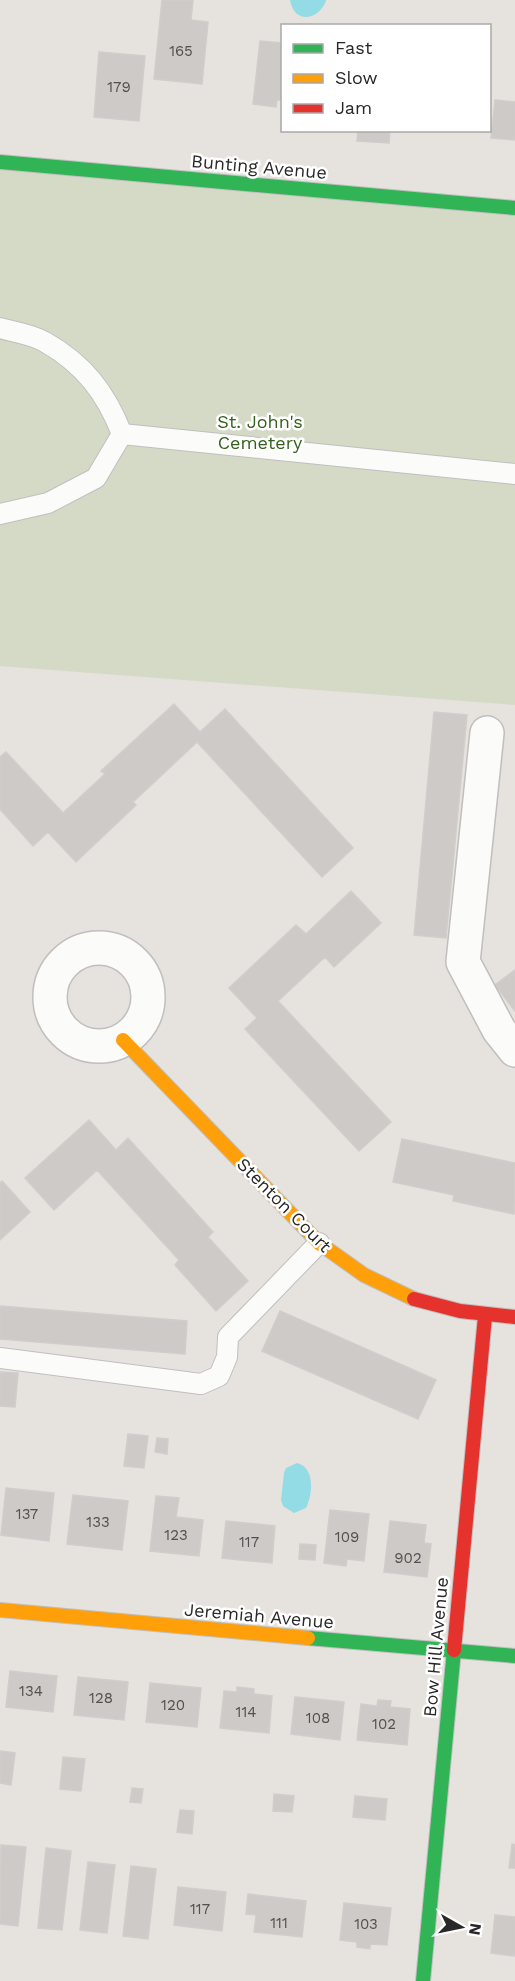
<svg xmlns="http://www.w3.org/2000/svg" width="515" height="1981" font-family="'Work Sans',sans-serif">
<rect width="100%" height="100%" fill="#e6e2de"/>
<path fill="#d5dac6" d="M0,155L515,201V705L0,666Z"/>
<path fill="#93dce6" d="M290,0H326V1C318,21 294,24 290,0Z
M297,1463C315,1467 313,1494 306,1508L294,1513L283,1506L281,1500L284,1473L286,1468Z"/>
<path fill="#cdcac8" stroke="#d1cdca" stroke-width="1.5" d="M162,0H193L191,20L208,22L202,84L154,79Z
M260,41L282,43V100H277L276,107L253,104Z
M99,52L145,56L139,121L94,117Z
M495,100L515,102V140L491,138Z
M358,130H390L389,143L357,141Z
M174,704L200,732L225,709L353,848L322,877L197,742L133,802L136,805L76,862L48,832L33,846L0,809V757L6,752L63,813L105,774L101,771Z
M434,712L467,715L446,938L414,935Z
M351,891L381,923L334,967L325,957L278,1001L391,1122L359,1151L245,1029L257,1018L229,988L296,925L306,934Z
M515,970V1011L495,985Z
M89,1120L116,1150L128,1138L213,1232L208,1237L248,1281L216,1311L175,1265L179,1260L97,1170L54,1210L25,1178Z
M402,1139L515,1163L514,1214L453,1201L454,1195L393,1182Z
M2,1181L30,1212L0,1240V1183Z
M0,1306L187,1321L185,1354L0,1339Z
M280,1311L436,1380L418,1419L262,1351Z
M0,1372L18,1373L15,1407L0,1406Z
M128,1434L148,1436L144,1468L124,1466Z
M157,1438L168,1439L167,1454L155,1452Z
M6,1488L54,1493L49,1541L1,1535Z
M73,1495L128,1501L122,1550L67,1544Z
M156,1496L179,1498L176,1517L203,1520L199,1556L150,1551Z
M330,1510L369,1514L364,1561L347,1559L346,1566L324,1563Z
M226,1521L275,1526L272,1563L222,1558Z
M390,1521L426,1525L424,1543L431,1544L427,1577L384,1572Z
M300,1544L316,1545L315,1560L299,1559Z
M10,1671L57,1676L53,1712L6,1707Z
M78,1677L128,1682L124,1720L74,1715Z
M150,1683L201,1688L197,1727L146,1722Z
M237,1687L254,1689V1694L272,1696L269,1733L220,1728L224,1691L237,1692Z
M295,1697L344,1702L340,1740L291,1734Z
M378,1700L391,1701L390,1707L410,1709L407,1745L357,1740L361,1704L377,1706Z
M0,1751L15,1753L11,1785L0,1783Z
M63,1757L85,1759L81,1791L60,1789Z
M132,1788L143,1789L141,1803L130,1802Z
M274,1794L294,1796L292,1812L273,1811Z
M355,1796L387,1799L385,1820L353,1817Z
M180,1810L194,1811L192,1834L177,1832Z
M512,1844L515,1845V1868H509Z
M1,1845L26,1847L18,1926L0,1924Z
M46,1848L71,1851L62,1930L38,1928Z
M88,1862L115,1865L107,1933L80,1930Z
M131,1866L156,1869L148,1939L123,1936Z
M178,1887L226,1892L222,1931L174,1925Z
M248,1894L306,1901L302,1937L254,1932L256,1915L246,1914Z
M344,1903L391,1908L387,1945L370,1944V1949L357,1947V1942L340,1940Z
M495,1915L515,1917V1956L491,1953Z"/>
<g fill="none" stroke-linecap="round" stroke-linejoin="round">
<defs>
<path id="lane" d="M0,328C14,332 32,334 45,342C84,364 106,393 122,434
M122,434L515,474
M0,514L48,503L96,478L122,434
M0,1358L201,1384L219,1376L227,1357L228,1337L319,1243"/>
<path id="street" d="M487,733L463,962L499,1030L515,1050
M50 997a49 49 0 1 1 98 0a49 49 0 1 1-98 0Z"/>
<path id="fast" d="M0,162L515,208
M308,1638L515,1656
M423,1981L454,1650"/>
<path id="slow" d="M123,1040L319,1243L364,1275L414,1299
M0,1610L308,1638"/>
<path id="jam" d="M414,1299L460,1311L515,1317
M454,1650L485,1316"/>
</defs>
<use href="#lane" stroke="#c0bfbf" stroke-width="22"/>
<use href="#street" stroke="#c0bfbf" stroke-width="36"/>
<use href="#fast" stroke="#c0bfbf" stroke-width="16"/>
<use href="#slow" stroke="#c0bfbf" stroke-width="16"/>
<use href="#jam" stroke="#c0bfbf" stroke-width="16"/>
<use href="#lane" stroke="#fbfbfa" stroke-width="20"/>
<use href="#street" stroke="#fbfbfa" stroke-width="33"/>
<use href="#fast" stroke="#30b455" stroke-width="14"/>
<use href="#slow" stroke="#ff9f0a" stroke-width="14"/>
<use href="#jam" stroke="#e5322d" stroke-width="14"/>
</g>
<g text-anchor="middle" stroke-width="5" stroke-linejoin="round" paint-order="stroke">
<g font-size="15" fill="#525151">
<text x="181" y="56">165</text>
<text x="119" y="92">179</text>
<text x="27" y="1519">137</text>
<text x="98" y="1527">133</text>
<text x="176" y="1540">123</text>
<text x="347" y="1542">109</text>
<text x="249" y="1547">117</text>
<text x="408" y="1563">902</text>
<text x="31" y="1696">134</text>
<text x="101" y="1703">128</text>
<text x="173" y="1710">120</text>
<text x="246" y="1717">114</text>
<text x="318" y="1723">108</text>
<text x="384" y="1729">102</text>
<text x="200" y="1914">117</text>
<text x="279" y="1928">111</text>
<text x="366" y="1929">103</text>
</g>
<g font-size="18" fill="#282828" stroke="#fff">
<text transform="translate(259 167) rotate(5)" y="6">Bunting Avenue</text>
<text transform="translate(284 1205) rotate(45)" y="6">Stenton Court</text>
<text transform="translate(259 1616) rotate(5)" y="6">Jeremiah Avenue</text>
<text transform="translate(436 1647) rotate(-85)" y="6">Bow Hill Avenue</text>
</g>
<g font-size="18" fill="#34611c" stroke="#fff">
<text x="260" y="428">St. John's<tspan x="260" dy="21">Cemetery</tspan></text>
</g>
</g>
<rect x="281" y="24" width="210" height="108" fill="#ffffff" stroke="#a9a9a9" stroke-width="1.5"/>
<rect x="293" y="44" width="30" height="9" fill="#30b455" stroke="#a9a9a9" stroke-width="1.5"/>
<text x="335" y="54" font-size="18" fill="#282828">Fast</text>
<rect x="293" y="74" width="30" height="9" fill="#ff9f0a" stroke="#a9a9a9" stroke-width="1.5"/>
<text x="335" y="84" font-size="18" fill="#282828">Slow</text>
<rect x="293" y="104" width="30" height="9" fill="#e5322d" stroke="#a9a9a9" stroke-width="1.5"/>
<text x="335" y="114" font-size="18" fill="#282828">Jam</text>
<g transform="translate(461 1927) rotate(99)" stroke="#ffffff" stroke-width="4.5" paint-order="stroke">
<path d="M0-4.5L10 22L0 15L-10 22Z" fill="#282828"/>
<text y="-9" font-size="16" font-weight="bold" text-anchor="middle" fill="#282828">N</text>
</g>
</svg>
